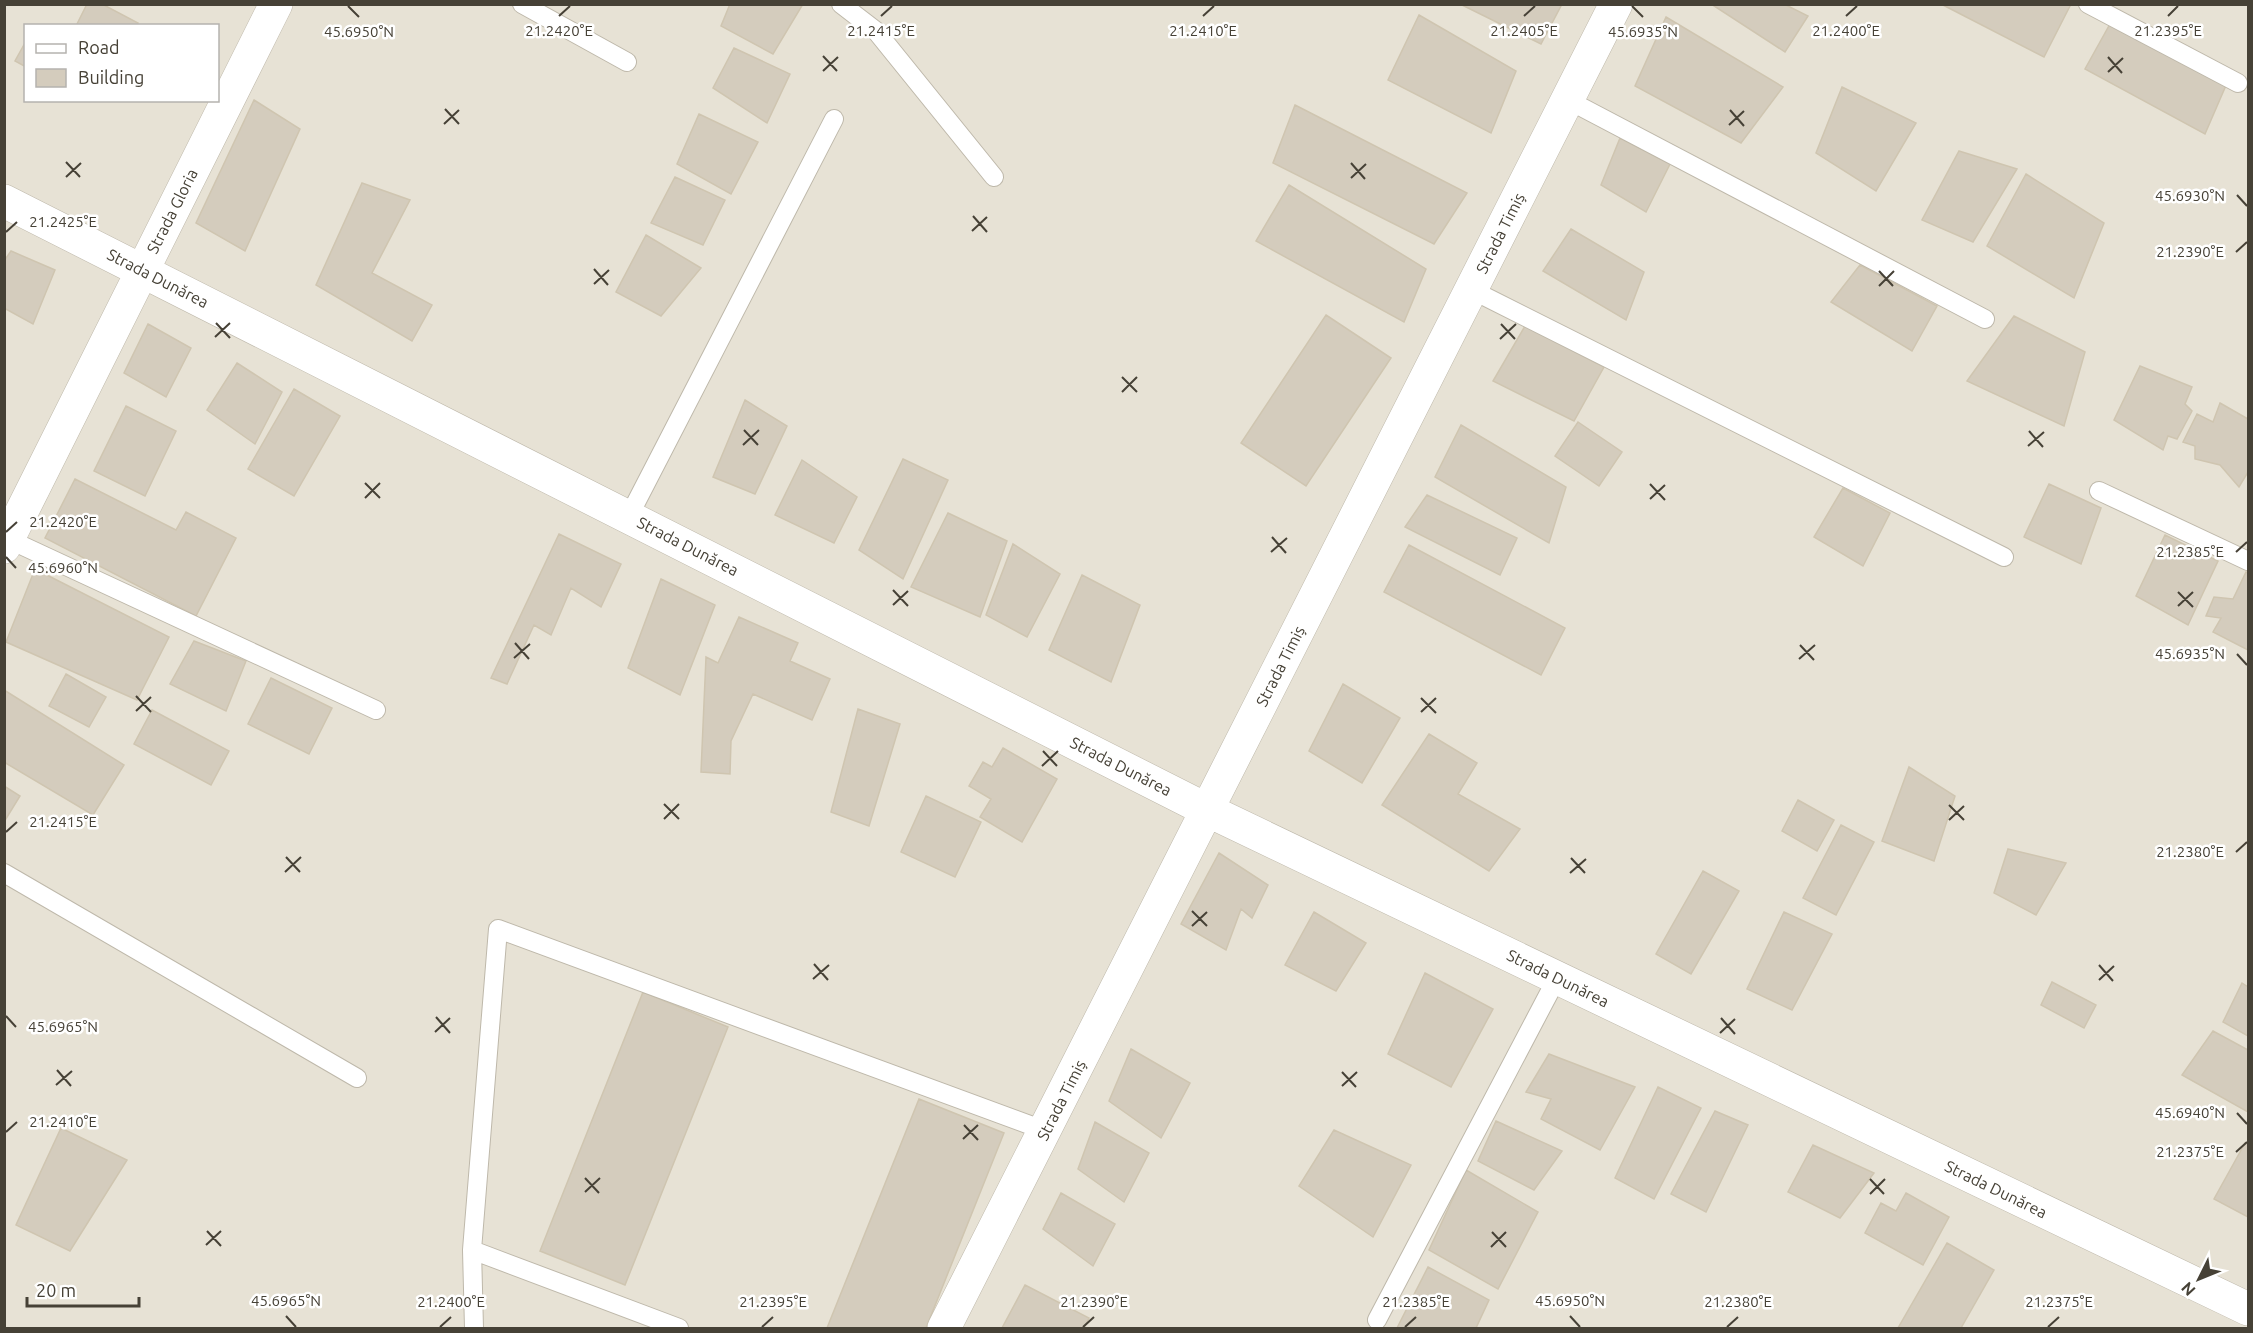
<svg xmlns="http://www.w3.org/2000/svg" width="2253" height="1333" font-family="Ubuntu,sans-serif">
<rect width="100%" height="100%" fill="#f3f0e7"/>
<path fill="#e7e2d5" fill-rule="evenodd" d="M5,5H2248V1328H5ZM26,26H218V100H26Z"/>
<path fill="#d4ccbd" stroke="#cfc5b0" stroke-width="1.5" d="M87,4H102L138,23L136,26H76Z
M730,4H803L773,54L721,26Z
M1460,4H1562L1541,44Z
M1711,4H1784L1808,16L1785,52Z
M1941,4H2071L2044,57Z
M1419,15L1516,71L1491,133L1388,80Z
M1666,17L1783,87L1741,143L1635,86Z
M2110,24L2227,83L2205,134L2085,69Z
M26,41V67L15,61Z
M734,48L790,74L767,123L713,88Z
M1842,87L1916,123L1876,191L1816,153Z
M254,100L300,129L245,251L196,223Z
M1295,105L1467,193L1434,244L1273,163Z
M699,114L758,142L731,194L677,164Z
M1620,138L1670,164L1646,212L1601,185Z
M1959,151L2017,169L1973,242L1922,220Z
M2026,174L2104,223L2074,298L1987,246Z
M675,177L725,200L703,245L651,223Z
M362,183L410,200L372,273L432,305L412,341L316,285Z
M1289,185L1426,269L1404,322L1256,241Z
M1571,229L1644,272L1626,320L1543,271Z
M646,235L701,268L661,316L616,292Z
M11,251L55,270L33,324L4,308V261Z
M1860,265L1937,306L1912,351L1831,302Z
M1326,315L1391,358L1306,486L1241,443Z
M2014,316L2085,352L2064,426L1967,381Z
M148,324L191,348L166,397L124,373Z
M1525,326L1604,367L1574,421L1493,381Z
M237,363L282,392L255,444L207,410Z
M2140,366L2192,387L2185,404L2192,411L2177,439L2168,436L2163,450L2114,420Z
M294,389L340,416L294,496L248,469Z
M745,400L787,426L755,494L713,477Z
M2220,403L2248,419V472L2239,487L2220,465L2195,459V446L2183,442L2197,414L2213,422Z
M126,406L176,431L145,496L94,471Z
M1578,422L1622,452L1599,486L1555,456Z
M1461,425L1566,487L1549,543L1435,477Z
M903,459L948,480L903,579L859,550Z
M802,460L857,497L834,543L775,515Z
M75,479L176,530L186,512L236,538L196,616L45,538Z
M2049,484L2101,508L2081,564L2024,537Z
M1843,488L1890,513L1863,566L1814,537Z
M1427,495L1517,538L1500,575L1405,527Z
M948,513L1007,541L980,617L911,587Z
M559,534L621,564L601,607L571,588L551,635L534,625L507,684L491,678Z
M2165,535L2218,561L2188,625L2136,596Z
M1013,544L1060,574L1027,637L986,615Z
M1409,545L1565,628L1541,675L1384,592Z
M35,569L169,637L137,700L6,642Z
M2246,572L2248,573V650L2213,632L2221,618L2206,616L2214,597L2233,599Z
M1082,575L1140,605L1111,682L1049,650Z
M661,579L715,605L680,695L628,668Z
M739,617L798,643L790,661L830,679L812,720L753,694L731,741L730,774L701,772L706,657L718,663Z
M194,641L246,661L226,711L170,684Z
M66,674L106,697L89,727L49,706Z
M271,678L332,708L309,754L248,724Z
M1343,684L1400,718L1362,783L1309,751Z
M4,690L124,765L93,815L4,762Z
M858,709L900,724L869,826L831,812Z
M152,710L229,751L211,785L134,744Z
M1429,734L1477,763L1458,794L1520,829L1489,871L1382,805Z
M1003,748L1057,779L1022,842L980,817L991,799L969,786L983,762L992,767Z
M1909,767L1955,796L1934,861L1882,841Z
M4,786L20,796L4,822Z
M926,796L981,822L955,877L901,852Z
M1798,800L1834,820L1817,851L1782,831Z
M1841,825L1874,842L1836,915L1803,898Z
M2008,849L2066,863L2036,915L1994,893Z
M1219,853L1268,885L1252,918L1241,909L1226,950L1181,924Z
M1703,871L1739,891L1691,974L1656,954Z
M1314,912L1366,943L1336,991L1285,965Z
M1784,912L1832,934L1792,1010L1747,989Z
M1425,973L1493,1009L1451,1087L1388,1054Z
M2052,982L2096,1005L2084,1028L2041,1005Z
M2242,983L2248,987V1036L2223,1022Z
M643,992L728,1027L625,1285L540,1251Z
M2213,1031L2248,1050V1112L2182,1075Z
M1131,1049L1190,1083L1161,1138L1109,1101Z
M1549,1054L1635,1087L1600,1150L1541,1119L1551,1099L1526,1092Z
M1658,1087L1701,1108L1654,1199L1615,1178Z
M919,1099L1004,1133L926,1328H827Z
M1715,1111L1748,1125L1706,1212L1671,1194Z
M1496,1121L1562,1151L1534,1190L1478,1161Z
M1095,1122L1149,1153L1124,1202L1078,1169Z
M61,1128L127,1160L70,1251L16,1225Z
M1334,1130L1411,1165L1373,1237L1299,1186Z
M2245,1143L2248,1145V1217L2214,1199Z
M1813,1145L1874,1173L1840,1218L1788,1192Z
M1466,1170L1538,1212L1498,1289L1429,1250Z
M1061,1193L1115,1224L1093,1266L1043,1229Z
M1906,1193L1949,1217L1923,1265L1865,1233L1881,1203L1896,1211Z
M1947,1243L1994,1270L1961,1328H1898Z
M1428,1267L1489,1300L1476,1328H1397Z
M1025,1285L1089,1318L1084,1328H1002Z"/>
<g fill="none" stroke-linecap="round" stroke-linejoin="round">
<defs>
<path id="service" d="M522,4L627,62
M841,4L876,31L994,177
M2088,4L2238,83
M1568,100L1985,319
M1472,290L2004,557
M2099,491L2248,561
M629,516L834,119
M8,539L376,710
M4,873L357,1078
M472,1250L679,1328
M1377,1320L1557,978
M474,1328L472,1250L498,929L1046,1131"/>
<path id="minor" d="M4,201L1207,810L2248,1309
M4,547L276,4
M944,1328L1616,4"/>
</defs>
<use href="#service" stroke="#beb8aa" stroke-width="20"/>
<use href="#minor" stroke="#beb8aa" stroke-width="34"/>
<use href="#service" stroke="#fff" stroke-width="18"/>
<use href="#minor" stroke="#fff" stroke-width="33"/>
</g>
<path fill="none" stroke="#464136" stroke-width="2" d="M348,6L359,17M1632,6L1643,17M559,16L570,6M881,16L892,6M1203,16L1214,6M1524,16L1535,6M1846,16L1857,6M2168,16L2178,6M823,56L837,71M2108,57L2122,73M823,71L838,57M2108,72L2123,58M445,109L459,124M1730,110L1744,126M444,124L459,110M1729,125L1744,111M66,162L80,177M1351,163L1365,179M66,177L81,163M1351,178L1366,164M2237,195L2247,206M973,216L987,232M972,231L987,217M6,232L17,222M2236,252L2247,242M594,269L608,285M1879,271L1893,286M594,284L609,270M1879,286L1894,271M216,323L230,338M1501,324L1515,339M215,337L230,323M1500,339L1516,324M1122,377L1137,392M1122,392L1137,377M744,430L758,445M2029,431L2043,447M743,445L759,430M2028,446L2044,432M365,483L380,498M1650,484L1665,500M365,498L380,483M1650,499L1665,485M6,532L17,522M1272,537L1286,553M1271,552L1287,538M2236,552L2247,542M6,557L16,568M893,590L908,606M2178,592L2193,607M893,605L908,591M2178,606L2193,592M515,643L529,659M1800,645L1814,660M2237,654L2247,665M514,658L530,644M1799,659L1815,645M136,696L151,712M1421,698L1436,713M136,711L151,697M1421,712L1436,698M1043,751L1057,766M1042,766L1058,751M664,804L679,819M1949,805L1964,820M664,819L679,804M1949,820L1964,806M6,832L17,822M2236,852L2247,842M286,857L300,872M1571,858L1585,873M285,872L301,857M1570,873L1586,859M1192,911L1207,926M1192,926L1207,912M814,964L828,980M2099,965L2113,981M813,979L829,965M2099,980L2114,966M6,1016L16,1027M436,1017L450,1033M1721,1018L1735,1034M435,1032L450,1018M1720,1033L1735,1019M57,1070L71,1086M1342,1072L1356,1087M56,1085L72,1071M1342,1086L1357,1072M2237,1113L2247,1124M964,1125L978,1140M6,1132L17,1122M963,1139L978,1125M2236,1152L2247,1142M585,1178L599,1193M1870,1179L1884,1194M585,1192L600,1178M1870,1194L1885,1179M207,1231L221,1246M1492,1232L1506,1247M206,1245L221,1231M1491,1247L1506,1232M286,1316L296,1327M1570,1316L1580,1327M440,1327L451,1317M762,1327L773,1317M1083,1327L1094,1317M1405,1327L1416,1317M1727,1327L1738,1317M2048,1327L2059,1317"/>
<g text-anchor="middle" stroke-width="5" stroke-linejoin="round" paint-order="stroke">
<g font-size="16" fill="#464136" stroke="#fff">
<text transform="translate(172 211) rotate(-63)" y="6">Strada Gloria</text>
<text transform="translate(1500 233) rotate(-63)" y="6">Strada Timiș</text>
<text transform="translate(158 278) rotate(27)" y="6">Strada Dunărea</text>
<text transform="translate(688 546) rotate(27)" y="6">Strada Dunărea</text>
<text transform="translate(1280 666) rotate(-63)" y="6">Strada Timiș</text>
<text transform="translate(1121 766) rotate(27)" y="6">Strada Dunărea</text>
<text transform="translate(1558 978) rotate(26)" y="6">Strada Dunărea</text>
<text transform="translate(1061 1100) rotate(-63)" y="6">Strada Timiș</text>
<text transform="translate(1996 1189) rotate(26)" y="6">Strada Dunărea</text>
</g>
</g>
<g font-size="15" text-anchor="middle" fill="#464136" stroke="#fff" stroke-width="5" stroke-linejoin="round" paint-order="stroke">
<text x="559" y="36">21.2420°E</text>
<text x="881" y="36">21.2415°E</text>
<text x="1203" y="36">21.2410°E</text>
<text x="1524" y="36">21.2405°E</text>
<text x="1846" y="36">21.2400°E</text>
<text x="2168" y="36">21.2395°E</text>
<text x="359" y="37">45.6950°N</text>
<text x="1643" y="37">45.6935°N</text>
<text x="2190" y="201">45.6930°N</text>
<text x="63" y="227">21.2425°E</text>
<text x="2190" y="257">21.2390°E</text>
<text x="63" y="527">21.2420°E</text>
<text x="2190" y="557">21.2385°E</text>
<text x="63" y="573">45.6960°N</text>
<text x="2190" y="659">45.6935°N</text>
<text x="63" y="827">21.2415°E</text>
<text x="2190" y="857">21.2380°E</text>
<text x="63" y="1032">45.6965°N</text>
<text x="2190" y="1118">45.6940°N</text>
<text x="63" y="1127">21.2410°E</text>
<text x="2190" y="1157">21.2375°E</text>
<text x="286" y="1306">45.6965°N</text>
<text x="1570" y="1306">45.6950°N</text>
<text x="451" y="1307">21.2400°E</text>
<text x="773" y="1307">21.2395°E</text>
<text x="1094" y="1307">21.2390°E</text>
<text x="1416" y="1307">21.2385°E</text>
<text x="1738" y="1307">21.2380°E</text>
<text x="2059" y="1307">21.2375°E</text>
</g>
<rect width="2253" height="1333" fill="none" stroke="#464136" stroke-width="12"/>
<rect x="24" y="24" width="195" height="78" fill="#ffffff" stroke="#b5b3af" stroke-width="1.5"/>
<rect x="36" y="44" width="30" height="9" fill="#ffffff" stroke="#b5b3af" stroke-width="1.5"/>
<text x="78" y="54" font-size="18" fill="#464136">Road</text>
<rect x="36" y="69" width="30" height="18" fill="#d4ccbd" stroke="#b5b3af" stroke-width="1.5"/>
<text x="78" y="84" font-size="18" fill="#464136">Building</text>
<g transform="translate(2199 1279) rotate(227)" stroke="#ffffff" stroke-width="4.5" paint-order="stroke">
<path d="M0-4.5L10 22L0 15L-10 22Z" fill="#464136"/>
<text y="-9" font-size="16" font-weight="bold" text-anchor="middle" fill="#464136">N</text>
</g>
<path d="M27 1297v9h112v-9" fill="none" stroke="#464136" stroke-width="3"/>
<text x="36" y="1297" font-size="18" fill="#464136" stroke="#ffffff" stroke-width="4.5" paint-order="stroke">20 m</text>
</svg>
